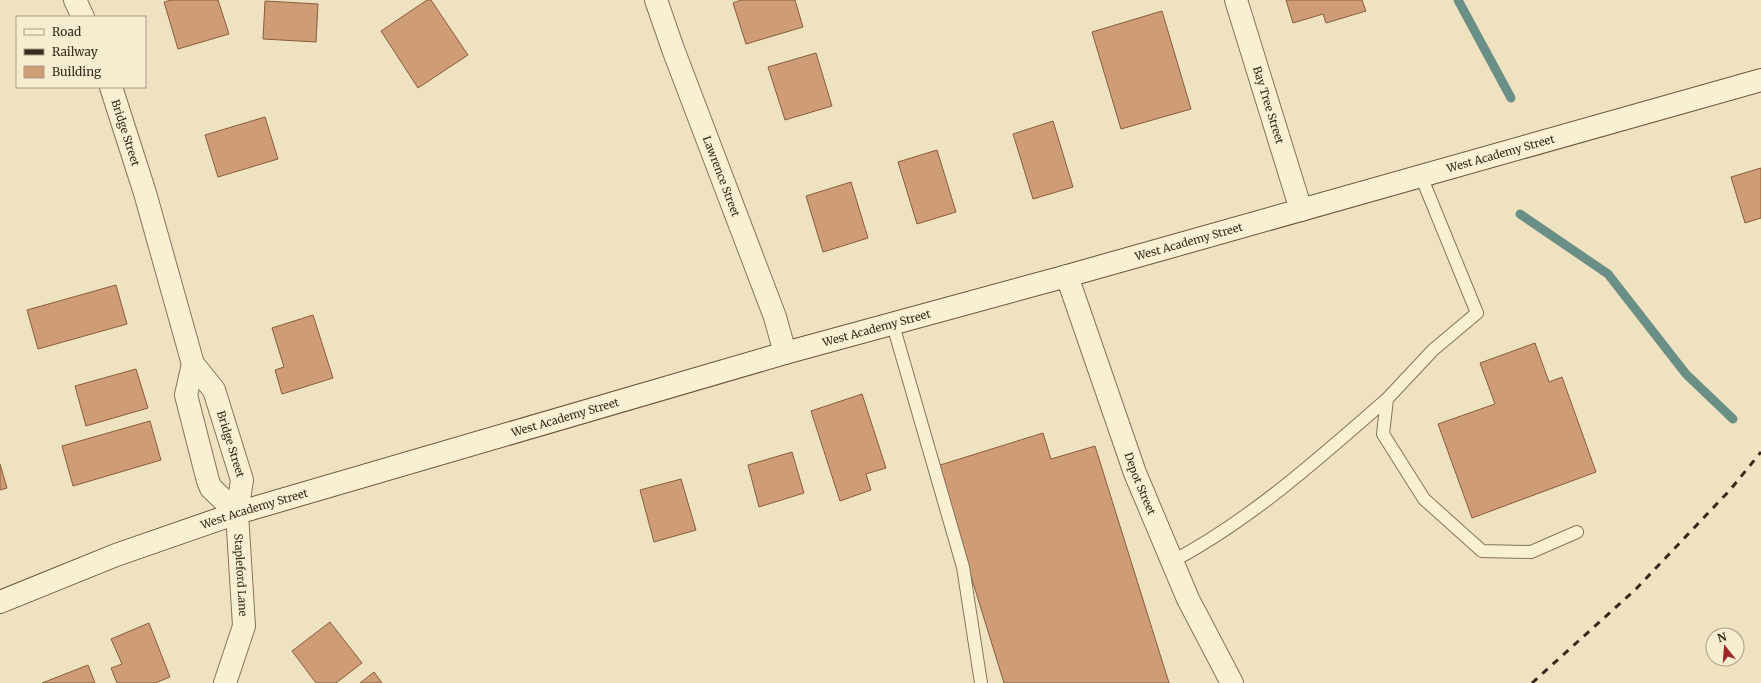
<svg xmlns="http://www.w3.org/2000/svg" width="1761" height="683" font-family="Merriweather,serif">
<rect width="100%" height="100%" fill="#efe2c0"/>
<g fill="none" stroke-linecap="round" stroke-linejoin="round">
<path stroke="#6a8f87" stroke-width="9" d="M1458,0L1511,98
M1520,214L1608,274L1686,374L1733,419"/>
</g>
<path fill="#ce9c75" stroke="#885d3d" d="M171,0H218L229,34L178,49L164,2Z
M427,0H431L468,55L418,88L381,31Z
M741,0H795L803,27L746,44L733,3Z
M1286,0H1362L1366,11L1326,23L1323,14L1293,23Z
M265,1L318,4L316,42L263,39Z
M1162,11L1191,109L1121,129L1092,32Z
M816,53L832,106L785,120L768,67Z
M265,117L278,159L218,177L205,135Z
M1053,121L1073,187L1033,199L1013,134Z
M937,150L956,212L917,224L898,162Z
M1761,168V218L1745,223L1731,177Z
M851,182L868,238L823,252L806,196Z
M116,285L127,324L38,349L27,310Z
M313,315L333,378L282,394L275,370L284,367L272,328Z
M1535,343L1549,382L1562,377L1596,472L1472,518L1438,424L1495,404L1480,363Z
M136,369L148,408L86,426L75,386Z
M862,394L886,468L866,474L871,490L840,501L811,411Z
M150,421L161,460L73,486L62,446Z
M1043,433L1051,459L1095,446L1169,683H1004L937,466Z
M792,452L804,493L759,507L748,465Z
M0,464L7,488L0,490Z
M681,479L696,530L654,542L640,490Z
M330,622L362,663L336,683H316L292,651Z
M149,623L170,677L155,683H117L111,668L122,664L111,639Z
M88,665L95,683H42Z
M374,672L382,683H360Z"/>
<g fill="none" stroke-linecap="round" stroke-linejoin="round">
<defs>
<path id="service" d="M1421,176L1477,313L1433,350L1387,399L1383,434L1424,499L1482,551L1531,552L1577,532
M893,325L963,567L981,683
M1171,562C1251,520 1319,458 1387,399"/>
<g id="minor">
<path d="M75,0L83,17"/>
<path id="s1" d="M656,0L673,49L775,317L785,353"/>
<path id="s2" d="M1236,0L1301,210"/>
<path id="s3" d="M111,87L145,193L193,364L214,390L242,480L237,513L244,626L225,683"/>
<path id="s4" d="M1067,276L1135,473L1188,599L1232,683"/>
<path d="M193,364L186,395L208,481L211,488L237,513"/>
</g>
<g id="secondary">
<path id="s5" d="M0,602L116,555L237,513L785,353L1067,276L1761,80"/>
</g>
</defs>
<use href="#service" stroke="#887358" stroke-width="14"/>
<use href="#minor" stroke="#887358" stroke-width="24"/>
<use href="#secondary" stroke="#6a543b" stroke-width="24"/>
<use href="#service" stroke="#f9efd3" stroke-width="12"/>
<use href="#minor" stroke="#f9efd3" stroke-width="22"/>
<use href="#secondary" stroke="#f9efd3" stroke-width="22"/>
<path stroke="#372a1c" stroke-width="3" stroke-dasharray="7 7" stroke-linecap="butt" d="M1532,683L1636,589L1730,490L1761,452"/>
</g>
<g text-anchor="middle" stroke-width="3" stroke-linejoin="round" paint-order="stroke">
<g font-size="11" fill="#372a1c" stroke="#f6ecd0">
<text dy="4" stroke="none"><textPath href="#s2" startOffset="110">Bay Tree Street</textPath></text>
<text dy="4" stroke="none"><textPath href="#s3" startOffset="48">Bridge Street</textPath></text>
<text dy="4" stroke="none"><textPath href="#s5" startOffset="1567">West Academy Street</textPath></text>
<text dy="4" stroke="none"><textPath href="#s1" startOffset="188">Lawrence Street</textPath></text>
<text dy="4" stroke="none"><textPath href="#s5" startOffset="1243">West Academy Street</textPath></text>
<text dy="4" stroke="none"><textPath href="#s5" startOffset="919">West Academy Street</textPath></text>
<text dy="4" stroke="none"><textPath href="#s5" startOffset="595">West Academy Street</textPath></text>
<text dy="4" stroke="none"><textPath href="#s3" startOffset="379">Bridge Street</textPath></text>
<text dy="4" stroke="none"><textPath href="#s4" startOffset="220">Depot Street</textPath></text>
<text dy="4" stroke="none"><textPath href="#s5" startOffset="271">West Academy Street</textPath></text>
<text dy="4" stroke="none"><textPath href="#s3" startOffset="512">Stapleford Lane</textPath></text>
</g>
</g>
<rect x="16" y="16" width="130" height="72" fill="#f6ecd0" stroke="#aa9e88"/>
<rect x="24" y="29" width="20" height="6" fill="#f9efd3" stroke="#aa9e88"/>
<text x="52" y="36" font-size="12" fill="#372a1c">Road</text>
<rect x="24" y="49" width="20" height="6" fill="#372a1c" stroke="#aa9e88"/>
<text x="52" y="56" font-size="12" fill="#372a1c">Railway</text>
<rect x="24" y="66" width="20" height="12" fill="#ce9c75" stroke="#aa9e88"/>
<text x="52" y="76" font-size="12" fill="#372a1c">Building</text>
<g transform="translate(1725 647) rotate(343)"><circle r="19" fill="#f6ecd0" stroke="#aa9e88"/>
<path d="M0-3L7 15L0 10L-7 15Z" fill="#992826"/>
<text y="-6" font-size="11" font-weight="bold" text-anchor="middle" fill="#372a1c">N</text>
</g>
</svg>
